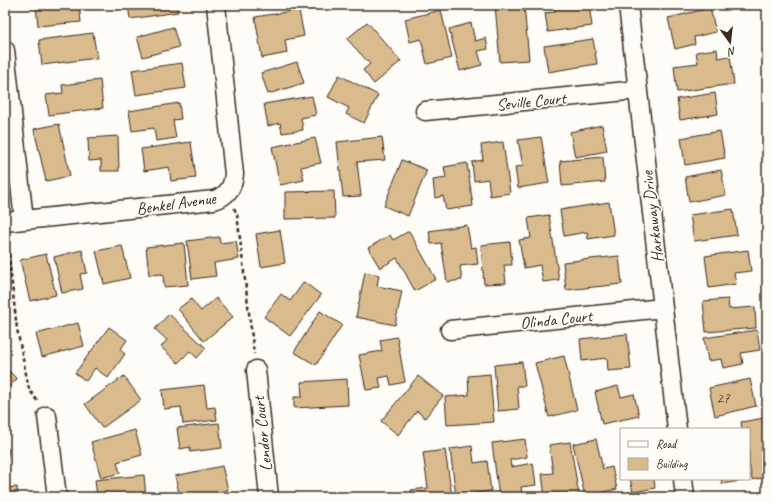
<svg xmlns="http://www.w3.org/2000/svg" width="772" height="502" font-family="Caveat,sans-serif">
<rect width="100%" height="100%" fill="#fdfcf7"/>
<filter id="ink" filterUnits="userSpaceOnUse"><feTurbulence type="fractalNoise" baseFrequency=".025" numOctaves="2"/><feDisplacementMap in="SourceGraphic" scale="8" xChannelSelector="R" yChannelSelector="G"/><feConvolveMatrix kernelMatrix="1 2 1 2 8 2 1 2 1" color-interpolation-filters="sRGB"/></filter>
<g filter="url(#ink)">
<path fill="#dabb8e" stroke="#3b2a1e" d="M36,5H79L81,22L38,26Z
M128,5H176L178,12L130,19Z
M495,5H524L529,60L500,62Z
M554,5H589L592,26L548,32L545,13L555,12Z
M710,8L716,32L694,37L695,44L675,49L668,18Z
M299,10L304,36L285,40L287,53L262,58L255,17Z
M441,10L452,58L427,64L421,39L410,42L405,19Z
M367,22L401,61L374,84L363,70L370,64L347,39Z
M471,23L475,41L486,38L488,49L478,51L482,65L460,71L449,29Z
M173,27L179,47L143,57L137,37Z
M93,33L97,58L42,65L39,40Z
M593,39L597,64L548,72L544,46Z
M717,49L718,58L730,56L734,84L677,92L674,66L698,63L696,52Z
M297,62L304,83L268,94L261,73Z
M182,63L186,88L136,95L132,70Z
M339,75L378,95L364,123L346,114L349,108L328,97Z
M100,80L103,108L49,115L46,95L63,93L62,85Z
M715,93L718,114L680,120L677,99Z
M312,96L316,115L301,118L303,130L282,133L280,123L268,126L264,104Z
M179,103L181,119L173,120L176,138L156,141L154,128L132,131L129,111Z
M59,124L70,176L46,181L34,129Z
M602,125L607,151L575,157L570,132Z
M720,131L725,158L685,165L681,138Z
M118,136L119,171H101V160L89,161L88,138Z
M382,137L385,160L357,162L361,196L343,197L337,142Z
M541,137L549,183L518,188L515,167L523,166L518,140Z
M315,138L321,163L301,167L304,180L280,185L272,147Z
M191,142L196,178L171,181L169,167L144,171L141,149Z
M503,142L510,193L490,196L488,179L474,181L472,162L483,160L481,145Z
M603,157L605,182L562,186L560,161Z
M402,160L427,170L408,216L384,206Z
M467,163L473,206L446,210L443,196L435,198L433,180L446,178L444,167Z
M721,170L726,195L689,202L685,177Z
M334,191L335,218L285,219V192Z
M609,202L614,235L588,239L587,232L564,236L560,210Z
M733,209L737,235L694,241L690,215Z
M549,215L559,280L543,282L540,265L524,268L519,240L531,238L528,218Z
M467,225L471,248L476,247L478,264L460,266L462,280L447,282L441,243L431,244L429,231Z
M280,230L285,263L261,267L256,234Z
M409,231L436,279L415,291L397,258L380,268L368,248L390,235L393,240Z
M219,237L220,243L236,241L239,259L214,263L216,276L192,279L187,241Z
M510,242L512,265H504L506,283L484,284L481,245Z
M184,243L188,285L164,287L163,274L149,275L146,247Z
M122,246L130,278L104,284L96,251Z
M82,250L87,273L80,274L83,289L62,293L54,257Z
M748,250L751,271L734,273L736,284L709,288L705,256Z
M46,254L56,295L30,301L20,260Z
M619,256L622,284L566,290L563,262Z
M365,272L379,275L377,286L402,291L395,325L356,317Z
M304,282L321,295L290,336L264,317L281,294L290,301Z
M5,291L9,307L5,308Z
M216,298L233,317L204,341L178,309L191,299L201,311Z
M728,299L729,309L755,307L756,328L706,332L703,301Z
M320,311L342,325L316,365L294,352Z
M169,314L206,348L197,358L190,351L178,363L161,347L167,340L155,329Z
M78,323L84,346L42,357L36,334Z
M109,327L127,340L120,350L125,354L108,378L95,368L86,381L75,373Z
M757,330L760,350L741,353L743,364L723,368L721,359L708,361L704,338Z
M627,334L631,369L608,371L607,358L582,361L580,339Z
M397,337L405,382L391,385L389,376L379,378L381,388L366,390L359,355L382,351L380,340Z
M564,356L577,410L549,417L535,363Z
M522,362L525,386H517L519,409L498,411L494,365Z
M5,367L17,379L5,390Z
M490,374L494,422L447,425L445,397L469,395L468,376Z
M124,376L141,400L102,428L85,404Z
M418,376L443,396L425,418L417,411L398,435L381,421Z
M347,379L348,405L294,408V397H302L301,382Z
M750,379L756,406L715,416L709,388Z
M204,385L207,408L215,407L217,420L183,424L181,407L164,409L162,390Z
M618,386L621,397L634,394L639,416L602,424L595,392Z
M764,418L767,434V477L752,480L749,463V429H742L741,422Z
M219,423L222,448L190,452V447L180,449L177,428Z
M135,430L142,455L117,462L120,473L101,478L91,442Z
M525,439L527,457L510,460L511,467L533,463L536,485L521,487L522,497H499L492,443Z
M596,439L603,469L612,467L617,489L585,496L573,444Z
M570,442L579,495L567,497H545L542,474L553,473L549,445Z
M472,446L474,463L487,461L491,491L476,493V497H456L450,449Z
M5,449H9L5,473Z
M445,450L452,497H412L411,490L428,488L423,453Z
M222,466L228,490L203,495V497H180L175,476Z
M144,475L146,497H97L95,480Z
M630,479H654L655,488L633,492Z
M721,479H746V480L722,484Z
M17,487L18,497H5V488Z"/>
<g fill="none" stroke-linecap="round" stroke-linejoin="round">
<defs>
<path id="minor" d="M628,5L677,429
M5,50L24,220
M425,111L637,90
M5,222L214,200C227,196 233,188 234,174L216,5
M450,330L663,308
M256,370L269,497
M47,416L57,497
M683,479L685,497"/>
</defs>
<use href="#minor" stroke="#3b2a1e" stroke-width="21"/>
<path stroke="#3b2a1e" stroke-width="2.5" stroke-dasharray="4 3" stroke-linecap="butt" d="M234,208L237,214L254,354
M7,240L17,329L29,389L38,402"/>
<use href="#minor" stroke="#fdfcf7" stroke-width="18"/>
</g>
</g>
<g text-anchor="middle" stroke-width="3.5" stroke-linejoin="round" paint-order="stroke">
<g font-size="15" fill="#634e3a">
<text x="723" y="403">27</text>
</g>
<g font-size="17" fill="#3b2a1e" stroke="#fdfcf7">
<text transform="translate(531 101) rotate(-6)" y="6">Seville Court</text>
<text transform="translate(176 203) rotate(-8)" y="6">Benkel Avenue</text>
<text transform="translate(652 217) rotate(-97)" y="6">Harkaway Drive</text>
<text transform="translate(556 319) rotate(-6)" y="6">Olinda Court</text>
<text transform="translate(262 434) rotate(-96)" y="6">Lendor Court</text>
</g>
</g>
<rect width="772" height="502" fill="none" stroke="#fdfcf7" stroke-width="20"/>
<rect x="10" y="10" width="752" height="482" fill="none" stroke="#3b2a1e" stroke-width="1.5" filter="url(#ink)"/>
<rect x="620" y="428" width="130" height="52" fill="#fdfcf7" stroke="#afa8a0"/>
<rect x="628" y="441" width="20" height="6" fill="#fdfcf7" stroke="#afa8a0"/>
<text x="656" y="448" font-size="12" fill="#3b2a1e">Road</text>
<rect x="628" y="458" width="20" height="12" fill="#dabb8e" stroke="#afa8a0"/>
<text x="656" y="468" font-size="12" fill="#3b2a1e">Building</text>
<g transform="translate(730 42) rotate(165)" stroke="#fdfcf7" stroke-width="3" paint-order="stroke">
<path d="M0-3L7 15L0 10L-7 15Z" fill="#3b2a1e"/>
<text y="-6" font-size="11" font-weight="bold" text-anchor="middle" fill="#3b2a1e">N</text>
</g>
</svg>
